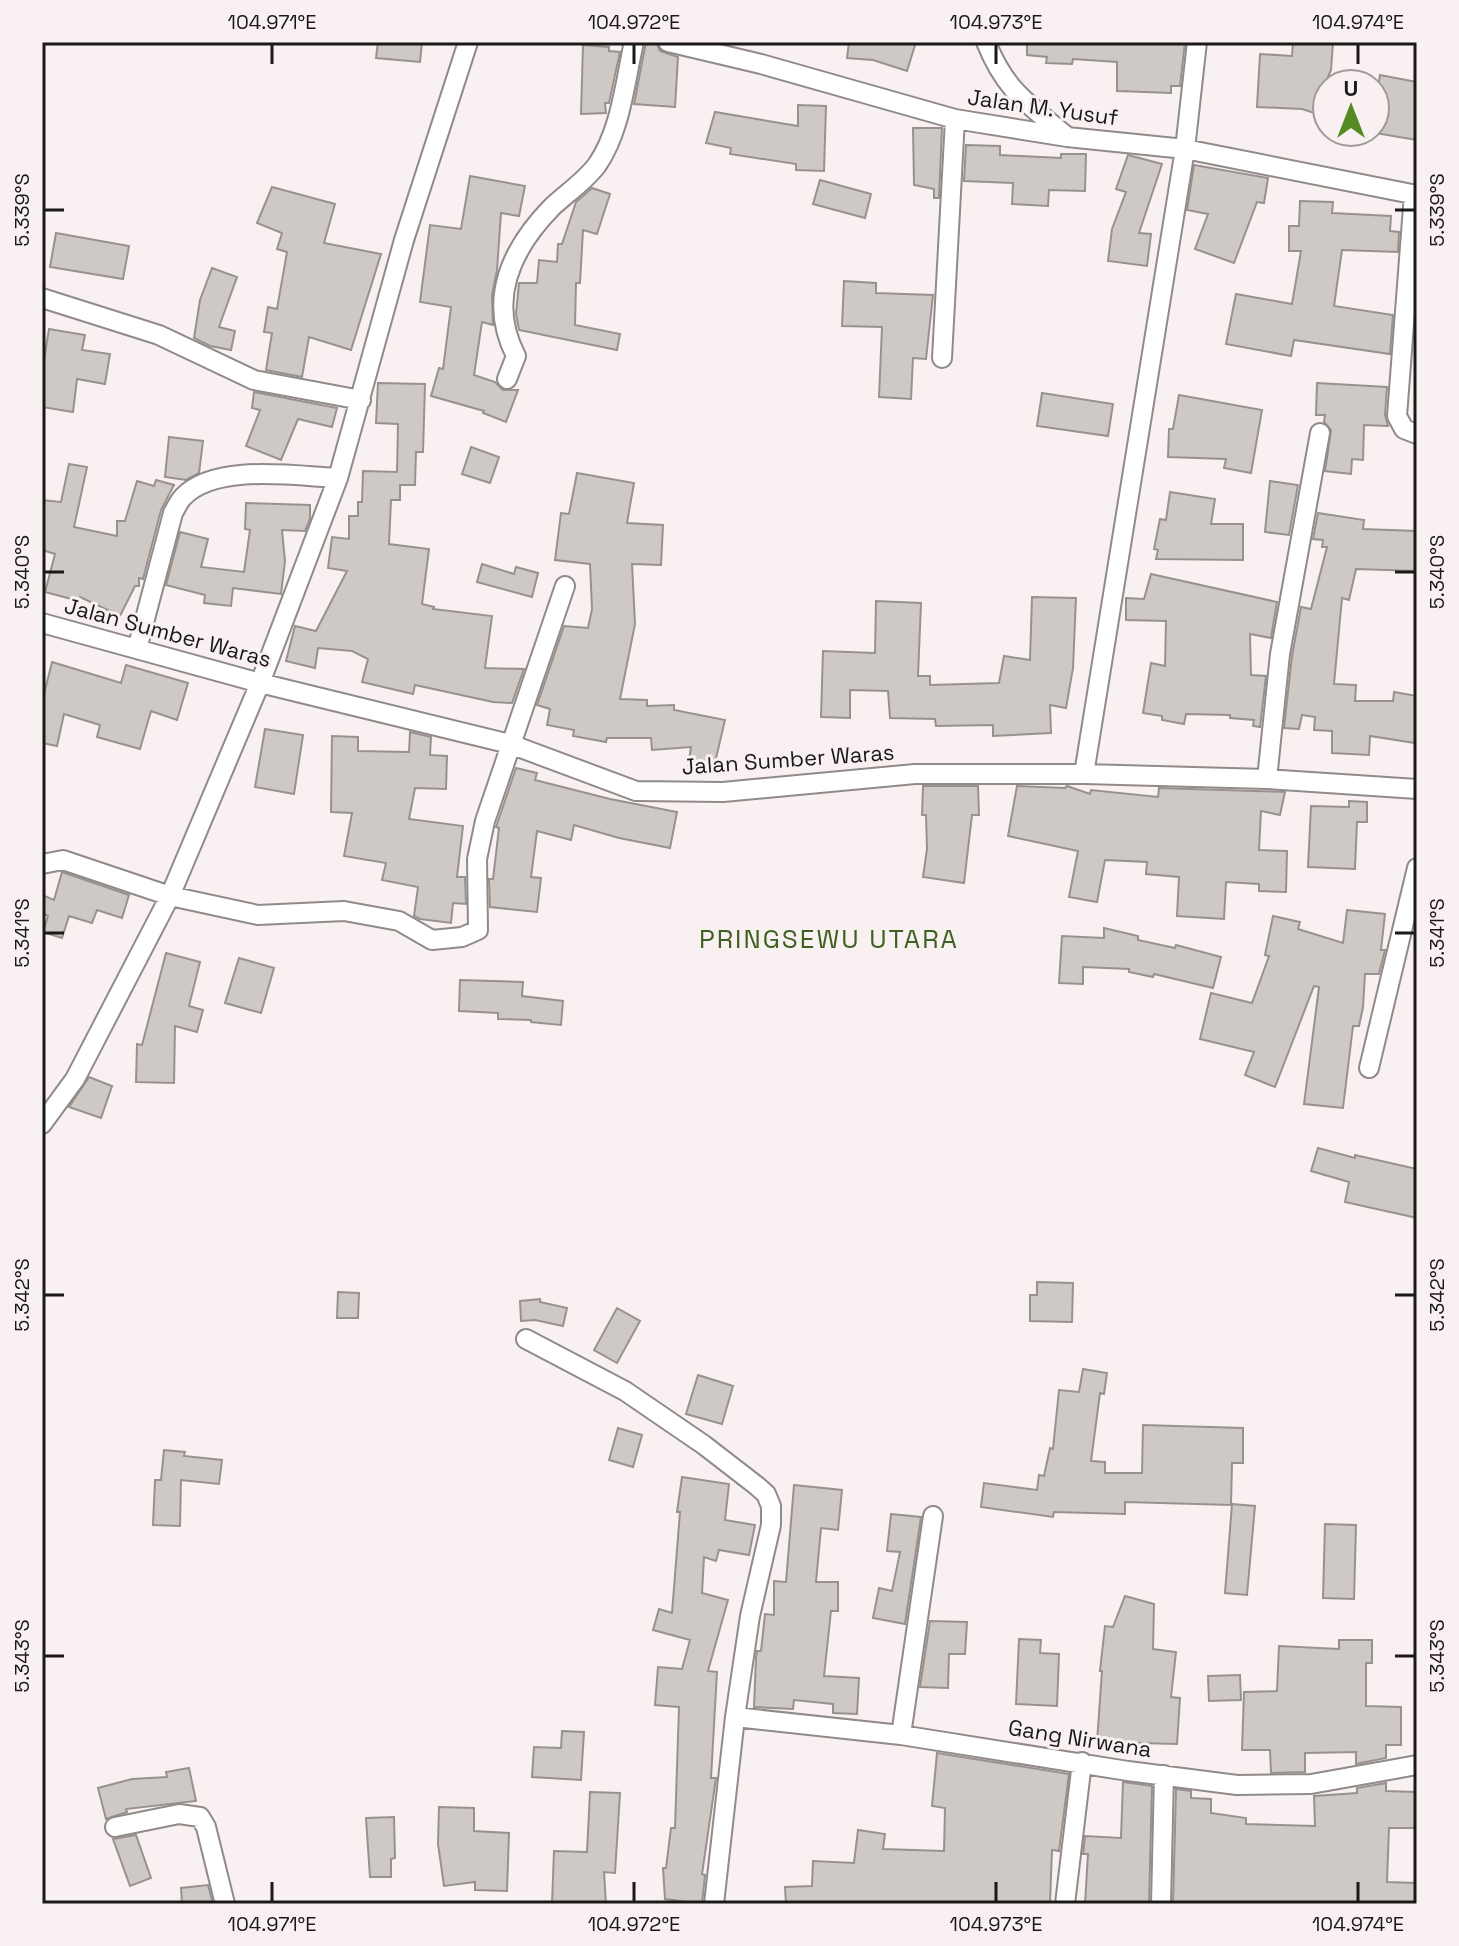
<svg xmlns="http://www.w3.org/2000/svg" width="1459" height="1946" font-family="'Space Grotesk',sans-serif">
<rect width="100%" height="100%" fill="#f9f1f1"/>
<path fill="#cfc9c6" stroke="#98928f" stroke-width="2" d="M378,42H422L420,62L376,58Z
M646,42H656L660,51L678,57L675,107L634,104Z
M849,42H916L907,71L873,60L847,58Z
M1027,42H1185L1180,86H1171V93L1117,91V62L1073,59L1072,64L1046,63L1047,57L1027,55Z
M1293,42H1333L1331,70L1326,82L1327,117L1302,109L1257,107L1260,54L1292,56Z
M583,45L609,47V51L620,52L609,103H605L606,113L581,114Z
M1380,75L1417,82V140L1375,133V105Z
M798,105L826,106L824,171L796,170V164L730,154L731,148L706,143L715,112L798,126Z
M913,128H942L939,198H934V189L914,185Z
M966,145L1000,146V155L1061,158V154H1086L1085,191L1049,190L1048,206L1012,204L1013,183L964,181Z
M1128,155L1162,164L1139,233L1151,234L1147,266L1108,261L1112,229L1126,192L1116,189Z
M1194,165L1268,178L1264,203L1257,202L1234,263L1195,249L1208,214L1187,210Z
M470,176L525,186L519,216L501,213L497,270L492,295L493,325L482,322L474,375L495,382L503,390H518L506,422L483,413L484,411L431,396L439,368L443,369L451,307L420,302L430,225L461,229Z
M820,180L871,194L865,218L813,204Z
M272,187L335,204L324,243L381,254L351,350L309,337L302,377L266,370L272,333L264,332L268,307L277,309L287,252L277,249L282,233L257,223Z
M592,188L610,194L597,234L583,230L580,283H576L575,325L620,334L617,350L519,330L516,314L519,283H537L539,260L557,262L558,244H562L576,202Z
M1300,201L1333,202L1332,213L1391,216L1390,231L1399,232L1398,252L1342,250L1334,306L1393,315L1390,354L1294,340L1291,356L1226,344L1236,294L1292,304L1301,251H1289V226H1299Z
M56,233L129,246L123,279L50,267Z
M212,268L237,277L219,327L235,331L231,350L210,346L194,338L200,300Z
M844,281L876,283V293L933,295L926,359L913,358L911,399L879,397L882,327L842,326Z
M49,329L85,335L82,350L110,354L105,384L77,379L73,412L42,407V372Z
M378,383L425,384L423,452H416L415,485H400V500H391L389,544L429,549L422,604L434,607L433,609L492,616L485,668L524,669L512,703L493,702L415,685L413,694L362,682L368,659L352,651L318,648L315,668L286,661L295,626L316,631L347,571L328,568L332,537L349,539V516H358V502H362L363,471L397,472L398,424L376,423Z
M1317,383L1387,387L1385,415L1388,426L1364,425L1363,460L1352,459L1351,474L1325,471L1331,430L1324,422L1325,415H1316Z
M254,392L337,408L332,427L298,419L281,460L246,446L260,410L252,408Z
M1042,393L1113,404L1108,436L1037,426Z
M1179,395L1262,410L1251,473L1224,468L1226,459L1168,457L1169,429H1173Z
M169,437L203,441L199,473L186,480L165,477Z
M471,447L499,457L490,483L462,474Z
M69,464L87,467L74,527L117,536V521H125L137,481L154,486L156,480L174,485L161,510L143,579L139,578V586H135L120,616L80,597L79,601L45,592L55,554L42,550V500L61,502Z
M577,473L634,483L627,523L663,525L661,565L632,564L635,624L620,699L647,700V706L674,705V710L725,720L713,771L688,767L691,747L652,750L651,738H607L606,742L573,736L574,730L547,725L550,709L537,705L564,626L588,628L592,609L590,564L555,560L561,513L569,514Z
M1270,481L1298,485L1289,535L1265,532Z
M1170,492L1215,499L1211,524H1243V560L1156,559L1158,550L1154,549L1160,519L1166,520Z
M246,503L310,505V519L305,531L282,530L285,561L281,594L233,588L231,606L204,603L205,595L166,585L180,532L208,539L201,567L244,572L250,530L245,529Z
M1318,513L1364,520L1363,529L1417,531V571L1356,569L1349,600L1342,598L1334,684L1356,685L1355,701H1393L1394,692L1417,696L1415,743L1370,736L1369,755L1332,753V731L1314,730L1315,717L1302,715L1299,729L1284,728L1292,656L1301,607L1311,609L1327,547H1322L1323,540L1313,539Z
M482,564L514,574L516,567L538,573L532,597L477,582Z
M1151,574L1277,602L1271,638L1250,634L1251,675L1266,676L1260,727L1253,726L1254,720L1230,718V715L1186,714L1184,724L1162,720V716L1143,713L1151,663L1165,666L1166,621L1126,620V598L1144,599Z
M1032,597L1076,598L1073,668L1066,708L1050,705L1051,733L993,736V725L936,726L935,719L890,718L888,691L850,690V718L821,717L823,651L875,653L876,601L921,603L918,676H930V685L999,683L1004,656L1030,660Z
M52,662L121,683L126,665L188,683L177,720L151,711L140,749L97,737L100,725L64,714L57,746L42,743V702Z
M265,729L303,735L294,794L255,787Z
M410,732L431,737L430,755L447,756L446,789L415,788L409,819L463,826L457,877H465L466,904L453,903L451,923L420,919L414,916L418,887L382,880L386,863L344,856L352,813L331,812L332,736L358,737V751L409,752Z
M516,768L537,773L535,780L610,799L677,812L670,848L619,838L574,825L571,840L537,831L531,877L541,878L537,912L490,907L489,879H493L499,828L496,827Z
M923,786H978L979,815H972L964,883L923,877L927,849L926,815H922Z
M1017,786L1065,788L1067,786L1090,794L1091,790L1158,797L1159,788L1285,792L1280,815L1261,811L1259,850L1287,851L1286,892L1259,891V884L1226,882L1224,919L1177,916L1179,877L1146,874L1147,862L1105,860L1097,902L1069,897L1078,851L1008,836Z
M1349,801L1367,802V822H1357L1355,869L1308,867L1311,806L1349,807Z
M62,872L129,895L122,918L97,910L92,923L69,916L62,938L43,932L48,916L42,913V895L54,900Z
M1347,910L1385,914L1381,950H1385L1379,974H1365L1363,1007L1359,1026H1353L1343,1108L1304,1104L1319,987L1314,986L1275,1087L1245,1075L1254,1052L1200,1039L1211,993L1252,1003L1269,956L1265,955L1273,916L1300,922L1298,929L1343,943Z
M1104,928L1138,936V940L1175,948L1176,945L1221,957L1213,988L1154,974L1153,977L1129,972V969L1083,967V984L1059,983L1062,936L1104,938Z
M166,953L200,962L189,1006L203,1010L197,1032L175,1026L174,1083L136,1082L137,1044L142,1045Z
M239,958L274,968L261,1013L225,1003Z
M460,980L523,982L522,996L563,1001L561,1025L531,1022V1020L498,1019V1013L459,1011Z
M89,1077L112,1086L101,1118L69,1107Z
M1318,1148L1355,1158V1155L1417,1169V1218L1345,1202L1349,1182L1311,1171Z
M1037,1282L1073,1283L1072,1322L1030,1321V1295H1037Z
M338,1292L359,1293L358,1318H337Z
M540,1299V1302L567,1308L563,1326L535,1320L521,1321L520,1301Z
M617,1308L640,1321L617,1363L594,1350Z
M1083,1369L1107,1373L1104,1394L1100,1393L1091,1461L1105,1462V1473H1142L1143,1425L1243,1428V1463H1232L1231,1505L1125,1502V1514L1054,1512L1053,1517L981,1507L984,1483L1037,1490L1039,1475L1044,1476L1050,1448L1053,1449L1059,1390L1079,1392Z
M698,1375L733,1386L722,1424L686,1414Z
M618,1428L642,1435L633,1467L609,1460Z
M164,1450L185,1452L184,1456L222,1460L219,1484L181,1480L180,1526L153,1525L155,1480H161Z
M682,1477L729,1484L725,1520L755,1525L749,1555L719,1550L716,1561L704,1557L702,1593L728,1600L708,1671L717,1672L711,1778H716L702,1874L705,1875L702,1904L665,1899L663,1868H666L671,1828H675L679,1707L655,1705L658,1667L682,1669L690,1640L653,1630L659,1609L672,1613L680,1512H677Z
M794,1485L842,1490L838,1530L821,1528L816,1582H838V1611H831L824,1676L859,1678L857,1714L833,1713V1704L794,1700L793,1709L754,1707L756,1657L757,1651H761L765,1614L774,1615V1581L786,1582Z
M1232,1504L1255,1506L1247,1595L1225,1593Z
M891,1514L921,1517L905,1624L873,1618L879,1588L892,1591L900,1552L887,1551Z
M1325,1524L1356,1525L1354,1599L1323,1598Z
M1125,1596L1154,1604L1153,1649L1176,1652L1171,1697L1180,1698L1177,1744L1097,1742L1102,1671H1100L1105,1626L1113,1627Z
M930,1621L967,1622L965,1654H949L948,1688L920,1687Z
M1019,1639L1041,1640L1040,1653L1059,1654L1057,1706L1016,1704Z
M1339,1640H1372V1663H1366V1706L1401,1707V1745H1386V1758L1356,1764V1752L1305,1753V1772L1271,1773L1270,1750H1242L1244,1692L1277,1691L1279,1646L1339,1649Z
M1240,1675L1241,1700L1209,1701L1208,1676Z
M562,1731L584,1732L581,1780L532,1777L534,1747L561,1748Z
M937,1753L1069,1774L1059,1851L1052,1850L1050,1904H786L785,1887L812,1886L813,1861L854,1863L858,1830L885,1834L883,1849L944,1851L945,1808L932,1806Z
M189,1768L196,1801L126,1809L127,1812L106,1819L98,1788L132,1779L167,1777L166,1772Z
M1123,1782L1152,1786L1149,1904H1085L1088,1854H1083L1085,1836L1121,1838Z
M1386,1783V1791L1417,1792V1828H1389L1387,1882L1417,1883V1904H1173L1176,1789L1191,1791V1798L1211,1799V1813L1246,1818V1824L1315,1826L1314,1796L1357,1793V1788Z
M590,1792L620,1793L615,1873L604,1872L606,1904H552L554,1851L587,1852Z
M439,1807L474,1808V1831L509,1833L507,1891L475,1890V1882L444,1886L438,1844Z
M394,1817L395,1858L391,1859V1877H370L366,1818Z
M136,1835L151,1878L130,1886L113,1839Z
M208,1885L213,1904H182L181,1888Z"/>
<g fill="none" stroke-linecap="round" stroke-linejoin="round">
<defs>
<path id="minor" d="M668,42L761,64L955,119L1067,137L1185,149L1417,195
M986,42C1005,90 1027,103 1065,135
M1414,194L1397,416L1404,429L1417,434
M42,298L159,335L254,380L361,400
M942,358L955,119
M507,379L516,356C487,300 511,249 552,207C567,193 585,181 597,165C621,130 625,82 634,42
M42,623L260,683L510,744L636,791L723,792L915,774H1084L1267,779L1417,789
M137,649L173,513C176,508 179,501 183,497C215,463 295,476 338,478
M1084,774L1185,149L1197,42
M1267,779L1280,654L1320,433
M42,864L63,860L170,896L258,915L344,911L399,921L432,940L462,937L478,930L477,859L485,821L565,586
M1369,1068L1417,868
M42,1124L75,1079L170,896L260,683L338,478L404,240L468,42
M526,1339L625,1391L704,1445L757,1486L766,1494L771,1506V1525L750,1616L735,1717L714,1904
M735,1717L901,1735L1128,1771L1237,1785L1311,1784L1417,1765
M901,1735L933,1516
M115,1827L179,1814L200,1817L206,1827L225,1904
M1065,1904L1082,1762
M1161,1904L1164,1775"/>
</defs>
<use href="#minor" stroke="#908a89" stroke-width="22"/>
<use href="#minor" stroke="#fff" stroke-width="18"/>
</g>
<path fill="none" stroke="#1b1818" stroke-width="3" d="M272,44V64M634,44V64M996,44V64M1358,44V64M44,210H64M1395,210H1415M44,572H64M1395,572H1415M44,933H64M1395,933H1415M44,1295H64M1395,1295H1415M44,1656H64M1395,1656H1415M272,1882V1902M634,1882V1902M996,1882V1902M1358,1882V1902"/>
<g text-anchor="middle" stroke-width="6" stroke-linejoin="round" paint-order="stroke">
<g font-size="22" fill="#1b1818" stroke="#f9f1f1">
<text transform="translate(1043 107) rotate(8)" y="8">Jalan M. Yusuf</text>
<text transform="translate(168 632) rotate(15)" y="8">Jalan Sumber Waras</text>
<text transform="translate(788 759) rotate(-4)" y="8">Jalan Sumber Waras</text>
<text transform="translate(1080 1738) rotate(9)" y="8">Gang Nirwana</text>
</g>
<g font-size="26" letter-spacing="2" fill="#3e6021" stroke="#f9f1f1">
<text x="829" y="948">PRINGSEWU UTARA</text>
</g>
</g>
<rect width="1459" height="1946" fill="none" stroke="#f9f1f1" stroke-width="88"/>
<g transform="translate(1351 108)"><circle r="38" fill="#f9f1f1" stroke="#a09a9a" stroke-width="2"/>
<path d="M0-6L14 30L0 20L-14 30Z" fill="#558a22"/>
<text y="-12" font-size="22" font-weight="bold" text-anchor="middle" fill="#1b1818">U</text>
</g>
<rect x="44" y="44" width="1371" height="1858" fill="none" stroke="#1b1818" stroke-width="3"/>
<g font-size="20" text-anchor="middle" fill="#1b1818">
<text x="272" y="29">104.971°E</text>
<text x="634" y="29">104.972°E</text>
<text x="996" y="29">104.973°E</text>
<text x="1358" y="29">104.974°E</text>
<text transform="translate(22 210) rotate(-90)" y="7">5.339°S</text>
<text transform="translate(1437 210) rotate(-90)" y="7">5.339°S</text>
<text transform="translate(22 572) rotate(-90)" y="7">5.340°S</text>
<text transform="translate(1437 572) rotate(-90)" y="7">5.340°S</text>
<text transform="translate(22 933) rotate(-90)" y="7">5.341°S</text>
<text transform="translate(1437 933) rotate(-90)" y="7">5.341°S</text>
<text transform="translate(22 1295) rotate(-90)" y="7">5.342°S</text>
<text transform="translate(1437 1295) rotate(-90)" y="7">5.342°S</text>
<text transform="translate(22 1656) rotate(-90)" y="7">5.343°S</text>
<text transform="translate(1437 1656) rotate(-90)" y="7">5.343°S</text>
<text x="272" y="1931">104.971°E</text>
<text x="634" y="1931">104.972°E</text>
<text x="996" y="1931">104.973°E</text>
<text x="1358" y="1931">104.974°E</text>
</g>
</svg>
